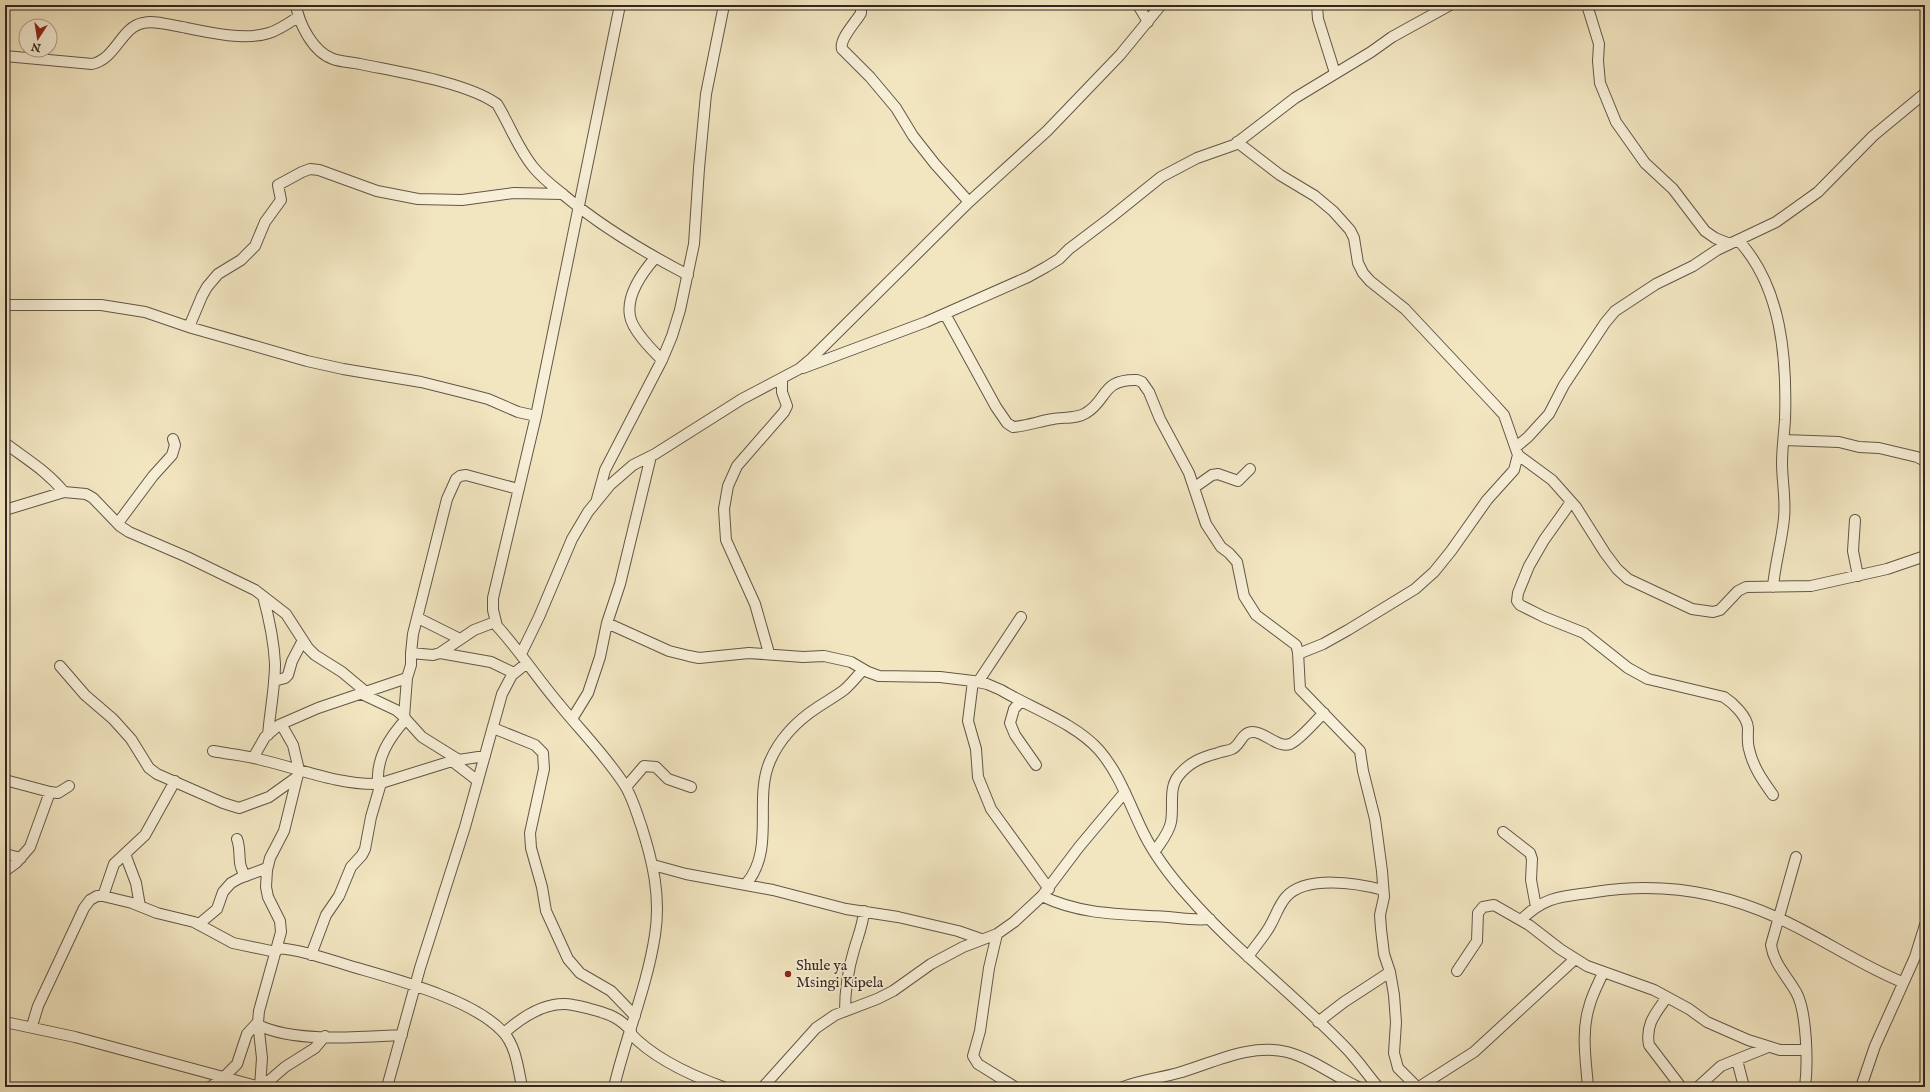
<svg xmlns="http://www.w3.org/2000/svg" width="1930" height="1092" font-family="'IM FELL English',serif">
<rect width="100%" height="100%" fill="#f2e6c1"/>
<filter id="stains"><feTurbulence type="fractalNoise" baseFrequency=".005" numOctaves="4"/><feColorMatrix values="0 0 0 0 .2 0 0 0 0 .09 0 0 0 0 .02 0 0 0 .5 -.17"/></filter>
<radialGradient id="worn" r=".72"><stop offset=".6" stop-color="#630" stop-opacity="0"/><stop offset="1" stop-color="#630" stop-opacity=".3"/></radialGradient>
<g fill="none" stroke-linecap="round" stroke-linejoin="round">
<defs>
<path id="street" d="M296,5C299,24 313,52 333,59C341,62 351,62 360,64C398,72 466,82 497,104C510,125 518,149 534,168C543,179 554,187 565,196C603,228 644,252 688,275
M859,5L861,8V13C856,22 839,39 842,49L870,77L896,108L913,136L935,164L969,202
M1138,5L1148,22
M1317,5L1318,19L1335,73
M1587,5L1599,44L1598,61L1600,83L1616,122L1645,163L1673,189L1705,231L1715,238L1730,244
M5,56L92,64C116,59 121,27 143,23C155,20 169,25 182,27C206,32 245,41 269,33C279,30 289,23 298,17
M1237,142L1280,175L1315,196L1333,211L1350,230L1354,238L1358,263L1363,273L1370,281L1405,309L1494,404L1504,415L1518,455L1552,480L1576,507L1605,553L1617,569L1628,579L1692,609L1713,612L1720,610L1738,591L1746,587L1811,586L1887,569L1925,556
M1738,240C1782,287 1787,359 1785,420C1784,435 1782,449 1782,463C1782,481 1786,500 1784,518C1782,541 1775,563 1773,587
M655,258C642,273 626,295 630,316C632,330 652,350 662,360
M5,305H101L145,312L192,328L307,361L343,369L421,382L465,393L488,399L518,412L536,416
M945,314L996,407L1007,423L1013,427C1027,426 1040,421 1053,419C1063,417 1077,419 1086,413C1108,400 1101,379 1137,380L1142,382L1149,392L1160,419L1189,473L1206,524L1221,547L1229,553L1237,562L1244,596L1256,615L1296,645L1298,652L1300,689L1360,751L1363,771L1375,819L1382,871L1384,897L1380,915L1381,929L1384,954L1390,972L1394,995L1396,1022L1394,1053L1398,1068L1417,1087
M189,327L202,296L207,287L218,274L241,260L255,246L265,222L281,200L278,185L302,172L310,169L319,170L377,191L418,199L462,200L514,193L563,194
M803,368L926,322L1028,277L1046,267L1059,259L1069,249L1110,218L1161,177L1197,158L1234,145L1295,98L1371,52L1392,37L1450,5
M1784,440L1839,442L1859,447L1879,448L1917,457L1925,461
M5,443C26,459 47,471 64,492
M1516,447L1528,437L1549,414L1564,385L1605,323L1615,311L1656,284L1693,266L1717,250L1776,222L1818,192L1873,136L1925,93
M1195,487L1212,475L1218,474L1238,481L1250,469
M597,499L605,470L662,360L672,336L680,310L694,244L699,168L706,94L724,5
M1571,502L1544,540L1529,566L1518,593L1517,601L1520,605L1544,617L1584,633L1628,668L1648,679L1724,697C1733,703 1747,716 1748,728C1748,735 1747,742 1749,749C1753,767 1763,781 1773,795
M5,510L64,492L86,494L93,498L120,526L129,532L187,557L255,590L286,614L308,648L315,655L342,672L366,692
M1855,520L1853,551L1858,576
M118,523L153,476L172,455L175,445L173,439
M263,596C269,618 274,641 275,664C275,687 270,711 268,735
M418,618L460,639
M607,623L669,651L689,656L699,658L749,653L803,657L824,656L851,662L868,672L879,676L940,677L973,681L987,684L1001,690C1031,708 1075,723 1099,750C1120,774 1130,806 1144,834C1155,856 1172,878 1188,896C1236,951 1295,995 1345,1047C1357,1059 1367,1074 1378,1087
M411,653L413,634L447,499L456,479L460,476L466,475L518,489
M440,653L491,662L514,673
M769,653L755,604L726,540L724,509L728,486L737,466L784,412L787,406L782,392V378
M521,654L539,617L572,539L588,512L610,485L633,465L655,454L742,399L799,369L812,358L969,202L1047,131L1120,55L1161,5
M1298,654L1323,644L1348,630L1415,589L1434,572L1451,551L1487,500L1514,470L1518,455
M60,666L85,695L113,719L131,739L149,768L157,774L223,803L239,808L269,797L297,777
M274,681L285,678L288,675L292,661L303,640
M973,681L968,721L976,749L978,777L991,809L1049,889
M978,682L1021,617
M362,694L396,710L403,716L422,737L459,760
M1020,702L1014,709L1010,723L1015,735L1036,765
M404,717L407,678
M572,719L588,693L600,657L607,623L620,584L651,456
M493,728L535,745L543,753L544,769L530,833L531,848L542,887L546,911L568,959L580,973L611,991L635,1016
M213,751C228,754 243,755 258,759C298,768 337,785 378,784L452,761L485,756
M253,758L265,737L279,725L318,708L407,678L411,665V653L433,655L440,653L474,630L495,622
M452,761L478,781
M5,780L50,792L58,793L69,786
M378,784C376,758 389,738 406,719
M626,787L644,766L656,767L668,779L691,787
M1503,832L1530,853L1532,859L1531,880L1536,907
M237,839C242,852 236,865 246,876
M1155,851C1161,842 1169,833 1171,822C1174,806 1168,788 1179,775C1190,762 1202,757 1218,753C1222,751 1228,751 1232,749C1241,745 1241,732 1253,732C1265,732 1277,748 1290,744C1300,740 1315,721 1324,713
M5,854L21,858
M125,854L136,883L140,906
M1796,857L1771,945C1774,964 1787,976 1796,992C1807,1011 1808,1064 1805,1087
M653,865L686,874L773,890L846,909L898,917L958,931L981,939
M5,871L16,863L30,847L50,792
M746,884C776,849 753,800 770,761C780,738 798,720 818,707C827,701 836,696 844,690C851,684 857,676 863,670
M103,896L114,864L145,835L175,781
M1042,896C1077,913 1113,914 1151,916C1172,916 1188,921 1210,919
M1521,920C1546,895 1563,897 1595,892C1657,882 1719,891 1776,917C1819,936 1858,964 1902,982
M199,924L217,909L223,892L231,883L240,878L267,868
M997,934L989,968L980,1031L973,1056L978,1064L1015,1087
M277,948C301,950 324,958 347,965C390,978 471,998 502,1031C516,1045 518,1068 522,1087
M311,955L326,915L339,896L351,867L362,855L365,849L371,817L381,783
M1248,957C1255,946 1265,936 1271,924C1276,915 1279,905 1286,897C1306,875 1357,883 1383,890
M1457,971L1477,941L1478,913L1483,907L1494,905L1529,925L1560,949L1587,966L1654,990L1689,1009L1707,1022L1748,1040L1780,1050H1805
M1667,997C1656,1013 1645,1024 1649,1045L1681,1087
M845,1011C845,990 848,970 854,950C858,936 863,925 864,911
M5,1022L75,1037L260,1087
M1318,1022L1344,1002L1390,972
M258,1025C295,1043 360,1037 402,1035
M32,1026L38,1006L84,908L90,900L97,896H103L132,903L157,913L194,922L233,943L276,952
M504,1033C522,1017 547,1000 573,1005C580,1006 587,1008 594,1010C609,1014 620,1018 631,1031
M630,1033C653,1058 690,1075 723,1087
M1737,1060L1744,1087
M224,1077L237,1064L247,1034L258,1022
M260,1084L270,1080L285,1067L315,1048L325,1036
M210,1087L226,1077
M260,1087L262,1058L258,1022L259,1011L281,932L280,921L268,897L266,887L267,870L270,858L284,831L299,770L293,745L281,724
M387,1087L420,968L465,827L502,694L512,675L527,663
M614,1087C626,1036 647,987 655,935C661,897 653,862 641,825C636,811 632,796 624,784C605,755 580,730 559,704C537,678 519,650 497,626L493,610V598L536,416L620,5
M763,1087L816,1028L835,1015L877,999L893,991L931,964L963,947L997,934L1014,922L1042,896L1079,847L1125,792
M1123,1087C1141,1080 1160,1078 1178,1073C1213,1063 1250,1043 1287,1052C1313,1059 1334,1076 1358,1087
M1419,1087L1474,1052L1575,959
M1588,1087C1586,1061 1581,1033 1589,1007C1592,995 1598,984 1603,973
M1698,1087L1721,1066L1768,1047
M1861,1087L1875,1046L1915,957L1925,925"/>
</defs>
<use href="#street" stroke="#635648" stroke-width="12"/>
<use href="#street" stroke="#f7efd7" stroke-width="10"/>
</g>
<circle fill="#8f2418" stroke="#f7efd7" stroke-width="1.5" cx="788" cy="974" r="4"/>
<g text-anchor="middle" stroke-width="3.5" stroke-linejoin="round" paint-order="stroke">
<g font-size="15" fill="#332620" stroke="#f7efd7" text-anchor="start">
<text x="796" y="970">Shule ya<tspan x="796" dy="17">Msingi Kipela</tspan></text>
</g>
</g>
<rect width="1930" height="1092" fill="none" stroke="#f2e6c1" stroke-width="20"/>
<rect x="6" y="6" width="1918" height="1080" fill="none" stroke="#332620" stroke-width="2"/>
<rect x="10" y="10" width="1910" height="1072" fill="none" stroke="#332620"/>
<g transform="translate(38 38) rotate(192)"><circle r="19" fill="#f7efd7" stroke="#a99f8e"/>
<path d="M0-3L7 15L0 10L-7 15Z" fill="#8f2418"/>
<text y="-6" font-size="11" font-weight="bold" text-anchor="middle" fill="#332620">N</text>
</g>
<rect width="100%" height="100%" filter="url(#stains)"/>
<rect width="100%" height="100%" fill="url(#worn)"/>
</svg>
